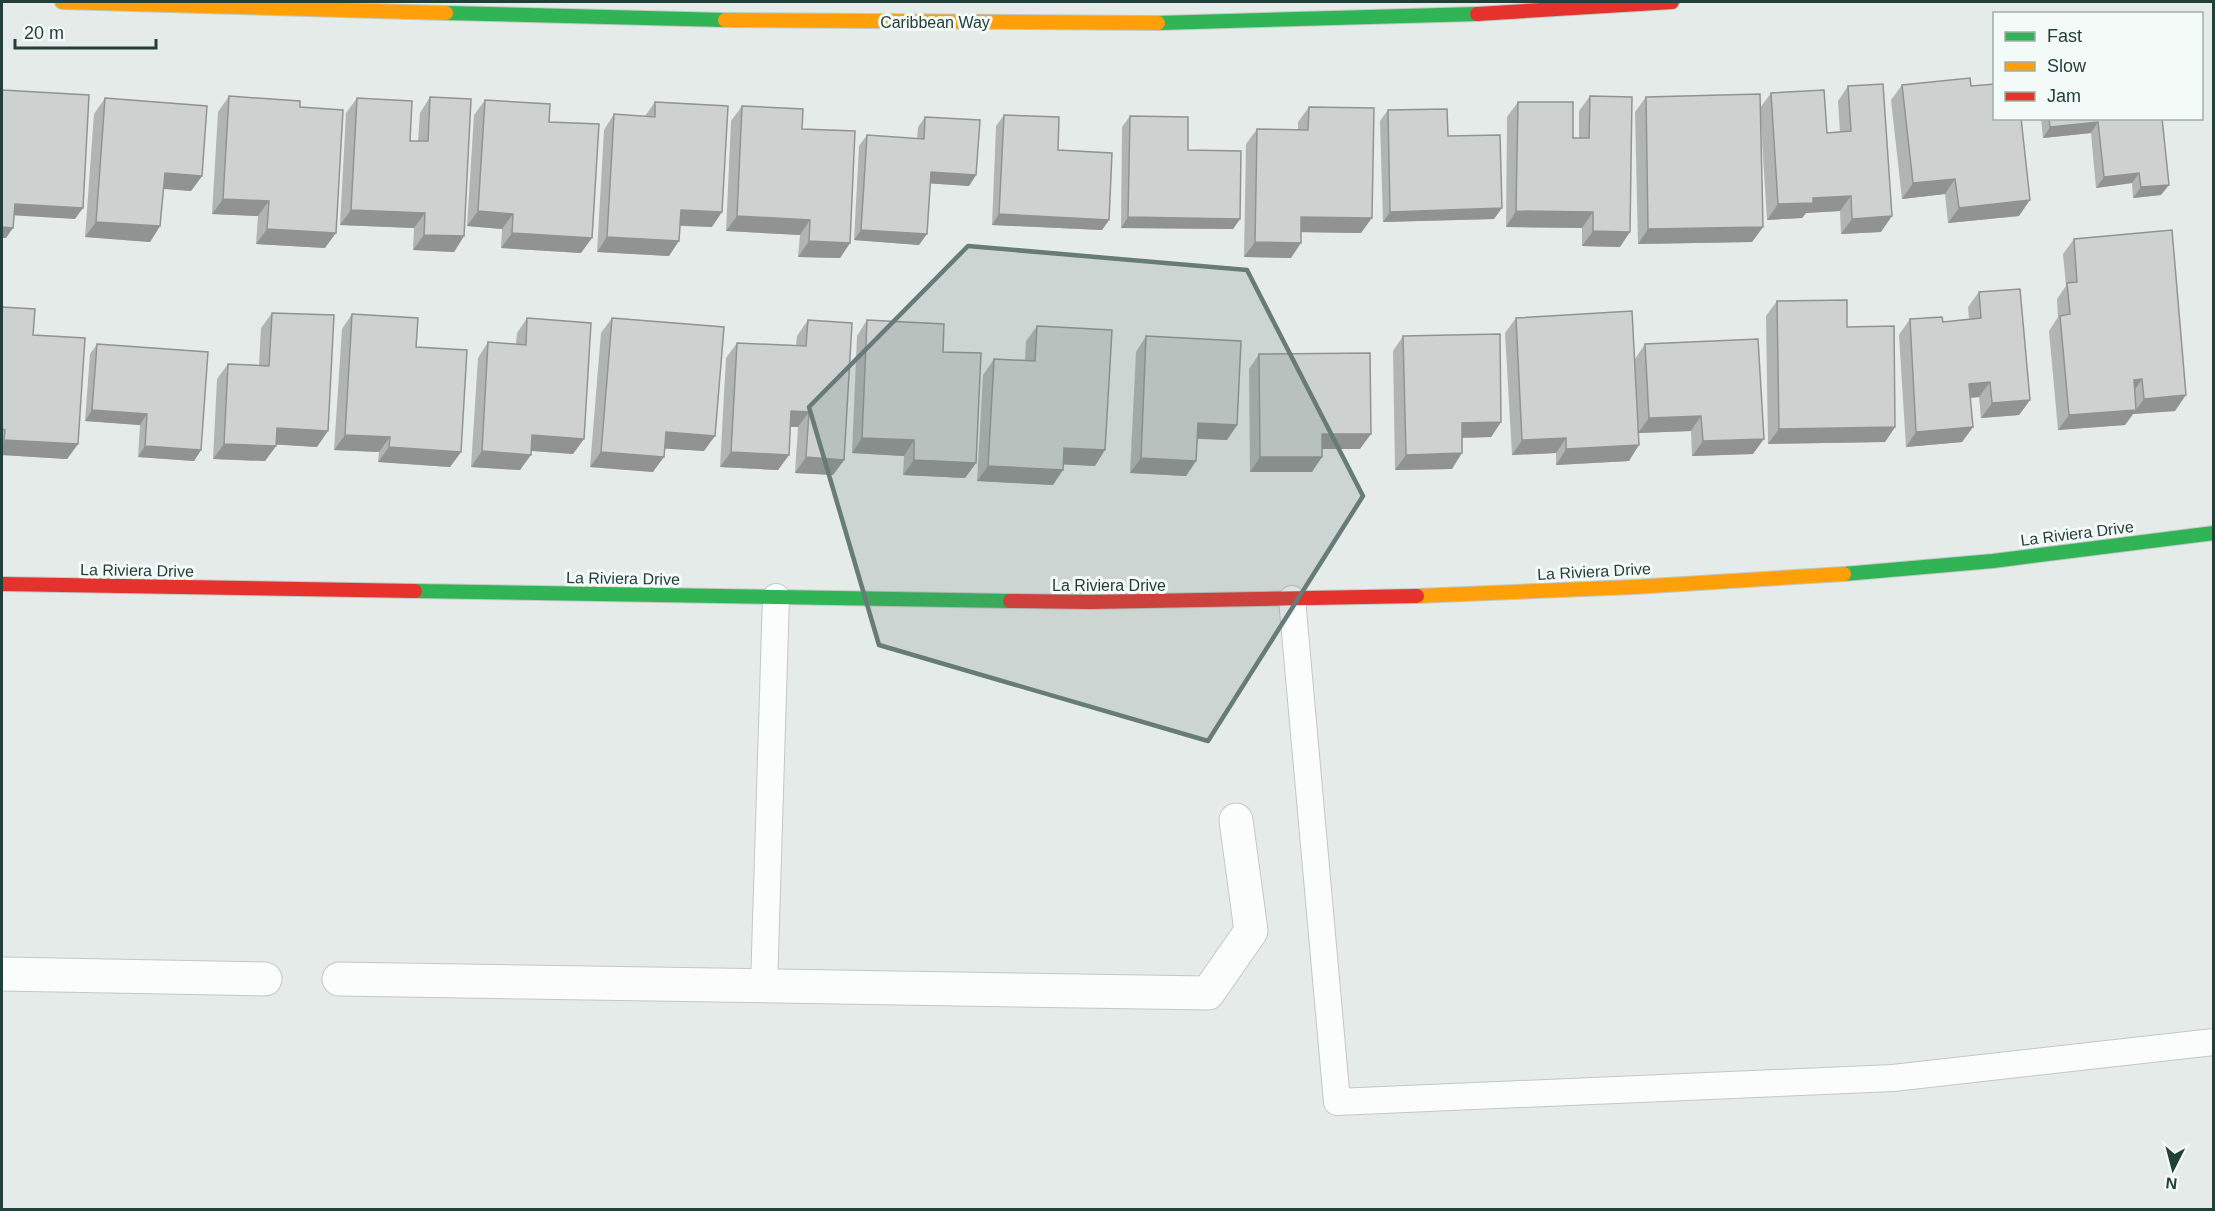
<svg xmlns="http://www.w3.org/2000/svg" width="2215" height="1211" font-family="Arial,sans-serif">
<rect width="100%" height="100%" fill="#e5ebe9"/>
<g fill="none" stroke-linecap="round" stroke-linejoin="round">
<defs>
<path id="lane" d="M1292,599L1337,1102L1893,1078L2214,1042
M764,986L776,597"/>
<path id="street" d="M2,974L265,979
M339,979L1208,993L1251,931L1236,820"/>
<path id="fast" d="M446,13L725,20
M1158,23L1477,14
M1844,574L1993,561L2214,533
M415,591L1010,601"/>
<path id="slow" d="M62,2L446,13
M725,20L1158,23
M1417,596L1634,587L1844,574"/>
<path id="jam" d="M1477,14L1672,2
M2,584L415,591
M1010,601L1090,602L1417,596"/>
</defs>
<use href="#lane" stroke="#c2c8c6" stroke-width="28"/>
<use href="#street" stroke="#c2c8c6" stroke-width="35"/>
<use href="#fast" stroke="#c1c9c6" stroke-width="16"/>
<use href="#slow" stroke="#c1c9c6" stroke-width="16"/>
<use href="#jam" stroke="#c1c9c6" stroke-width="16"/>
<use href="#lane" stroke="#fbfcfc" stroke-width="26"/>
<use href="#street" stroke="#fbfcfc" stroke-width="33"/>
<use href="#fast" stroke="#30b455" stroke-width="14"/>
<use href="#slow" stroke="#ff9f0a" stroke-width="14"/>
<use href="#jam" stroke="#e5322d" stroke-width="14"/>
</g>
<path fill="#b0b5b3" d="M1902,85L1971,86L2019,216L1948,223L1945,194L1902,199L1891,100Z
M1848,86L1881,232L1841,234L1840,211L1806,213L1802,218L1767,220L1760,108L1771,93L1827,133L1840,132L1838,101Z
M229,96L300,107L325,248L256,244L258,216L212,214L218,112Z
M1590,96L1620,247L1582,246V228L1506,227L1507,117L1518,102L1573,138H1579V111Z
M430,97L464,236L454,252L413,250L414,228L340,225L346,113L357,98L410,141H418L420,113Z
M1646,97L1763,227L1752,242L1638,244L1635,112Z
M105,98L202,176L191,191L163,189L160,226L150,242L85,237L94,114Z
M485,100L549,122L581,253L501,248L502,229L467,226L474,115Z
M655,102L712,227L680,226L669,256L597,252L604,130L614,114L645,116Z
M742,106L802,129L850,243L840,258L798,257L800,235L726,231L731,121Z
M1309,107L1361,233L1301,232L1291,258L1244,257L1246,144L1257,129L1298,130V122Z
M1388,110L1448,136L1494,219L1383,222L1380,121Z
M1004,115L1058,150L1109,220L1102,230L992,225L996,126Z
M1130,116L1188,150L1240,219L1233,229L1121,228L1122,127Z
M925,117L976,175L969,186L930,183L919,245L854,240L859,146L867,135L917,139L918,127Z
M2041,118H2162L2161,195L2133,198L2132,183L2096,188L2091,133L2043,138Z
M2074,239L2175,411L2133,414L2125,425L2058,430L2049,331L2058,317L2057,299L2066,286L2063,254Z
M1979,292L2030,400L2019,415L1981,418L1979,397L1970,398L1973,427L1962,442L1906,447L1899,335L1910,319L1943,322L1969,319L1968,307Z
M1777,301L1847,327L1895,427L1885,442L1768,444L1766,316Z
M2,307L33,335L78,444L67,459L2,455Z
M272,313L317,447L276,444V446L265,461L213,459L217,379L228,364L259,365L261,328Z
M352,314L416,347L461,452L450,467L378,462L379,452L334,450L342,329Z
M527,318L573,454L531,451L520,470L471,467L478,358L488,342L516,344L517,333Z
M612,318L704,451L665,448L653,472L590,467L601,333Z
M1516,318L1635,359L1645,344L1753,454L1692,456L1691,431L1639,433L1629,461L1556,465V453L1512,455L1505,333Z
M808,320L844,460L833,475L795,473L798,427H790L789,455L778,470L720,467L726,358L737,343L796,346L797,336Z
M867,320L943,352L976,463L965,478L903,475L904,456L852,453L857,336Z
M1037,326L1095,466L1063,464L1053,485L977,481L983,375L994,359L1025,361L1026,341Z
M1146,336L1237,425L1227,440L1197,439L1196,461L1186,476L1130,473L1136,352Z
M1403,336L1501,422L1491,437L1462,438L1452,469L1395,470L1393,351Z
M97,344L201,450L194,461L138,457L140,425L85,421L90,354Z
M1259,354L1360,449H1322L1312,472H1250L1249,369Z"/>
<path fill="#909392" d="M2098,122L2091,133L2043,138L2050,127Z
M931,172L976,175L969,186L923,183Z
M165,173L202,176L191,191L154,188Z
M2139,173L2132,183L2096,188L2104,177Z
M1955,179L1945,194L1902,199L1913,183Z
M2169,185L2161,195L2133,198L2141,187Z
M1851,196L1840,211L1806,213L1802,218L1767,220L1778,204L1813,198Z
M223,199L269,201L258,216L212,214Z
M2030,200L2019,216L1948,223L1959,208Z
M15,204L83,208L75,219L8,215Z
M1502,208L1494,219L1383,222L1390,212Z
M351,210L425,213L414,228L340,225Z
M681,210L722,212L712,227L671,225Z
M478,211L513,214L502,229L467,226Z
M1516,211L1593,212L1582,228L1506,227Z
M999,214L1109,220L1102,230L992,225Z
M737,216L810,220L800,235L726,231Z
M1892,216L1881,232L1841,234L1852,219Z
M1128,217L1240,219L1233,229L1121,228Z
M1301,217L1372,218L1361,233L1291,232Z
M96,222L160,226L150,242L85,237Z
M2,227L13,228L6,238H2Z
M1763,227L1752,242L1638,244L1648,229Z
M267,229L336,233L325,248L256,244Z
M861,230L927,234L919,245L854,240Z
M1593,231L1630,232L1620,247L1582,246Z
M512,233L592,238L581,253L501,248Z
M424,235L464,236L454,252L413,250Z
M607,237L679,241L669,256L597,252Z
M809,241L850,243L840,258L798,257Z
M1255,242L1301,243L1291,258L1244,257Z
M2142,379L2132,394L2134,380Z
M1990,382L1979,397L1958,399L1969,384Z
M2186,395L2175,411L2133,414L2144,399Z
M2030,400L2019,415L1981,418L1992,403Z
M92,410L147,414L140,425L85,421Z
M2136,410L2125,425L2058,430L2069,415Z
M791,411L809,412L798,427L780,426Z
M1701,416L1691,431L1638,433L1649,418Z
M1501,422L1491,437L1451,438L1462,423Z
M1198,423L1237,425L1227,440L1187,438Z
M1895,427L1885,442L1768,444L1779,429Z
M1973,427L1962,442L1906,447L1916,432Z
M277,428L328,431L317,447L266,444Z
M666,432L715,436L704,451L655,448Z
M1322,434H1371L1360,449H1312Z
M345,435L390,437L379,452L334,450Z
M532,435L584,439L573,454L521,450Z
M862,438L914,440L904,456L852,453Z
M1566,438L1556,453L1512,455L1522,440Z
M1764,439L1753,454L1692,456L1703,441Z
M4,440L78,444L67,459L2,455V444Z
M224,444L276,446L265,461L213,459Z
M1639,445L1629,461L1556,465L1566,449Z
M145,446L201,450L194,461L138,457Z
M389,447L461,452L450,467L378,462Z
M1064,448L1105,450L1095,466L1054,464Z
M482,451L531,455L520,470L471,467Z
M601,452L664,457L653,472L590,467Z
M731,452L789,455L778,470L720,467Z
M1462,453L1452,469L1395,470L1406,455Z
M806,457L844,460L833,475L795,473Z
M1260,457H1322L1312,472H1250Z
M1141,458L1196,461L1186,476L1130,473Z
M914,460L976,463L965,478L903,475Z
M988,466L1063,470L1053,485L977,481Z"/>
<path fill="#cdd2d0" stroke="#909392" stroke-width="1.5" d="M1970,78L1971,86L1995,84V118H2021L2030,200L1959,208L1955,179L1913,183L1902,85Z
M1883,84L1892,216L1852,219L1851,196L1813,198V203L1778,204L1771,93L1824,90L1827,133L1851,131L1848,86Z
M2,90L89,95L83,208L15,204L13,228L2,227Z
M1760,94L1763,227L1648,229L1646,97Z
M229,96L300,101V107L343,110L336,233L267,229L269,201L223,199Z
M1590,96L1632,97L1630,232L1593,231V212L1516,211L1518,102H1573V138H1589Z
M430,97L471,99L464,236L424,235L425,213L351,210L357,98L412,101L410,141H428Z
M105,98L207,106L202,176L165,173L160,226L96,222Z
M485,100L550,104L549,122L599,124L592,238L512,233L513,214L478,211Z
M655,102L728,106L722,212L681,210L679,241L607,237L614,114L655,117Z
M742,106L803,109L802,129L855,131L850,243L809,241L810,220L737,216Z
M1309,107L1374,108L1372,218L1301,217V243L1255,242L1257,129L1308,130Z
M1447,109L1448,136L1500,135L1502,208L1390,212L1388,110Z
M1004,115L1059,117L1058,150L1112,153L1109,220L999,214Z
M1130,116L1188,117V150L1241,151L1240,219L1128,217Z
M925,117L980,120L976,175L931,172L927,234L861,230L867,135L924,139Z
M2049,118H2162L2169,185L2141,187L2139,173L2104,177L2098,122L2050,127Z
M2172,230L2186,395L2144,399L2142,379L2134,380L2136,410L2069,415L2060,316L2070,314L2067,283L2077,282L2074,239Z
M2020,289L2030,400L1992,403L1990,382L1969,384L1973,427L1916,432L1910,319L1942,317L1943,322L1981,318L1979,292Z
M1847,300V327L1894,326L1895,427L1779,429L1777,301Z
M2,307L35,309L33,335L85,338L78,444L4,440L5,430L2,429Z
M1632,311L1639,445L1566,449V438L1522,440L1516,318Z
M272,313L334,315L328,431L277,428L276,446L224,444L228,364L269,366Z
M352,314L418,318L416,347L467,350L461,452L389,447L390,437L345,435Z
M527,318L591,323L584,439L532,435L531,455L482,451L488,342L526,345Z
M612,318L724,327L715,436L666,432L664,457L601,452Z
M808,320L852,323L844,460L806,457L809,412L791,411L789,455L731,452L737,343L806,346Z
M867,320L944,324L943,352L981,353L976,463L914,460V440L862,438Z
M1037,326L1112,330L1105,450L1064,448L1063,470L988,466L994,359L1035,361Z
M1500,334L1501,422L1462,423V453L1406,455L1403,336Z
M1146,336L1241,341L1237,425L1198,423L1196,461L1141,458Z
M1758,339L1764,439L1703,441L1701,416L1649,418L1645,344Z
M97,344L208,352L201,450L145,446L147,414L92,410Z
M1370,353L1371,434H1322V457H1260L1259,354Z"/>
<path fill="#677b77" fill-opacity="0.2" stroke="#677b77" stroke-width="4.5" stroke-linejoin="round" d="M968,246L1247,270L1363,496L1208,741L879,645L809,407Z"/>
<g text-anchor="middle" stroke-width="6" stroke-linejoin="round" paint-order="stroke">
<g font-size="16" fill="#233f3a" stroke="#f4faf7">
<text x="935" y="28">Caribbean Way</text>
<text transform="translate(2077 533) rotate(-7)" y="6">La Riviera Drive</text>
<text transform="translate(137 570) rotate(1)" y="6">La Riviera Drive</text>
<text transform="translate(1594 571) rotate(-3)" y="6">La Riviera Drive</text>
<text transform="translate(623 578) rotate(1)" y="6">La Riviera Drive</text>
<text x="1109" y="591">La Riviera Drive</text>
</g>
</g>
<rect width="2215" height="1211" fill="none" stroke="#233f3a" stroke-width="6"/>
<rect x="1993" y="12" width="210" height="108" fill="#f4faf7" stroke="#a0afab" stroke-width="1.5"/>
<rect x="2005" y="32" width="30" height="9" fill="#30b455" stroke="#a0afab" stroke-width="1.5"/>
<text x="2047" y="42" font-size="18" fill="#233f3a">Fast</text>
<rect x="2005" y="62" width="30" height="9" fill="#ff9f0a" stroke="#a0afab" stroke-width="1.5"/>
<text x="2047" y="72" font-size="18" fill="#233f3a">Slow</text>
<rect x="2005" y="92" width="30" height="9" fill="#e5322d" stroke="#a0afab" stroke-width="1.5"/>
<text x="2047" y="102" font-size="18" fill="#233f3a">Jam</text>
<g transform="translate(2173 1169) rotate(186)" stroke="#f4faf7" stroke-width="4.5" paint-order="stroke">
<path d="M0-4.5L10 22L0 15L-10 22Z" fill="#233f3a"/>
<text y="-9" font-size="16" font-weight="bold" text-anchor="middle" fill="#233f3a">N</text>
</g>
<path d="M15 39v9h141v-9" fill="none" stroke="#233f3a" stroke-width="3"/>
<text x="24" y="39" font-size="18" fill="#233f3a" stroke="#f4faf7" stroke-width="4.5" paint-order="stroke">20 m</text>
</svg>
